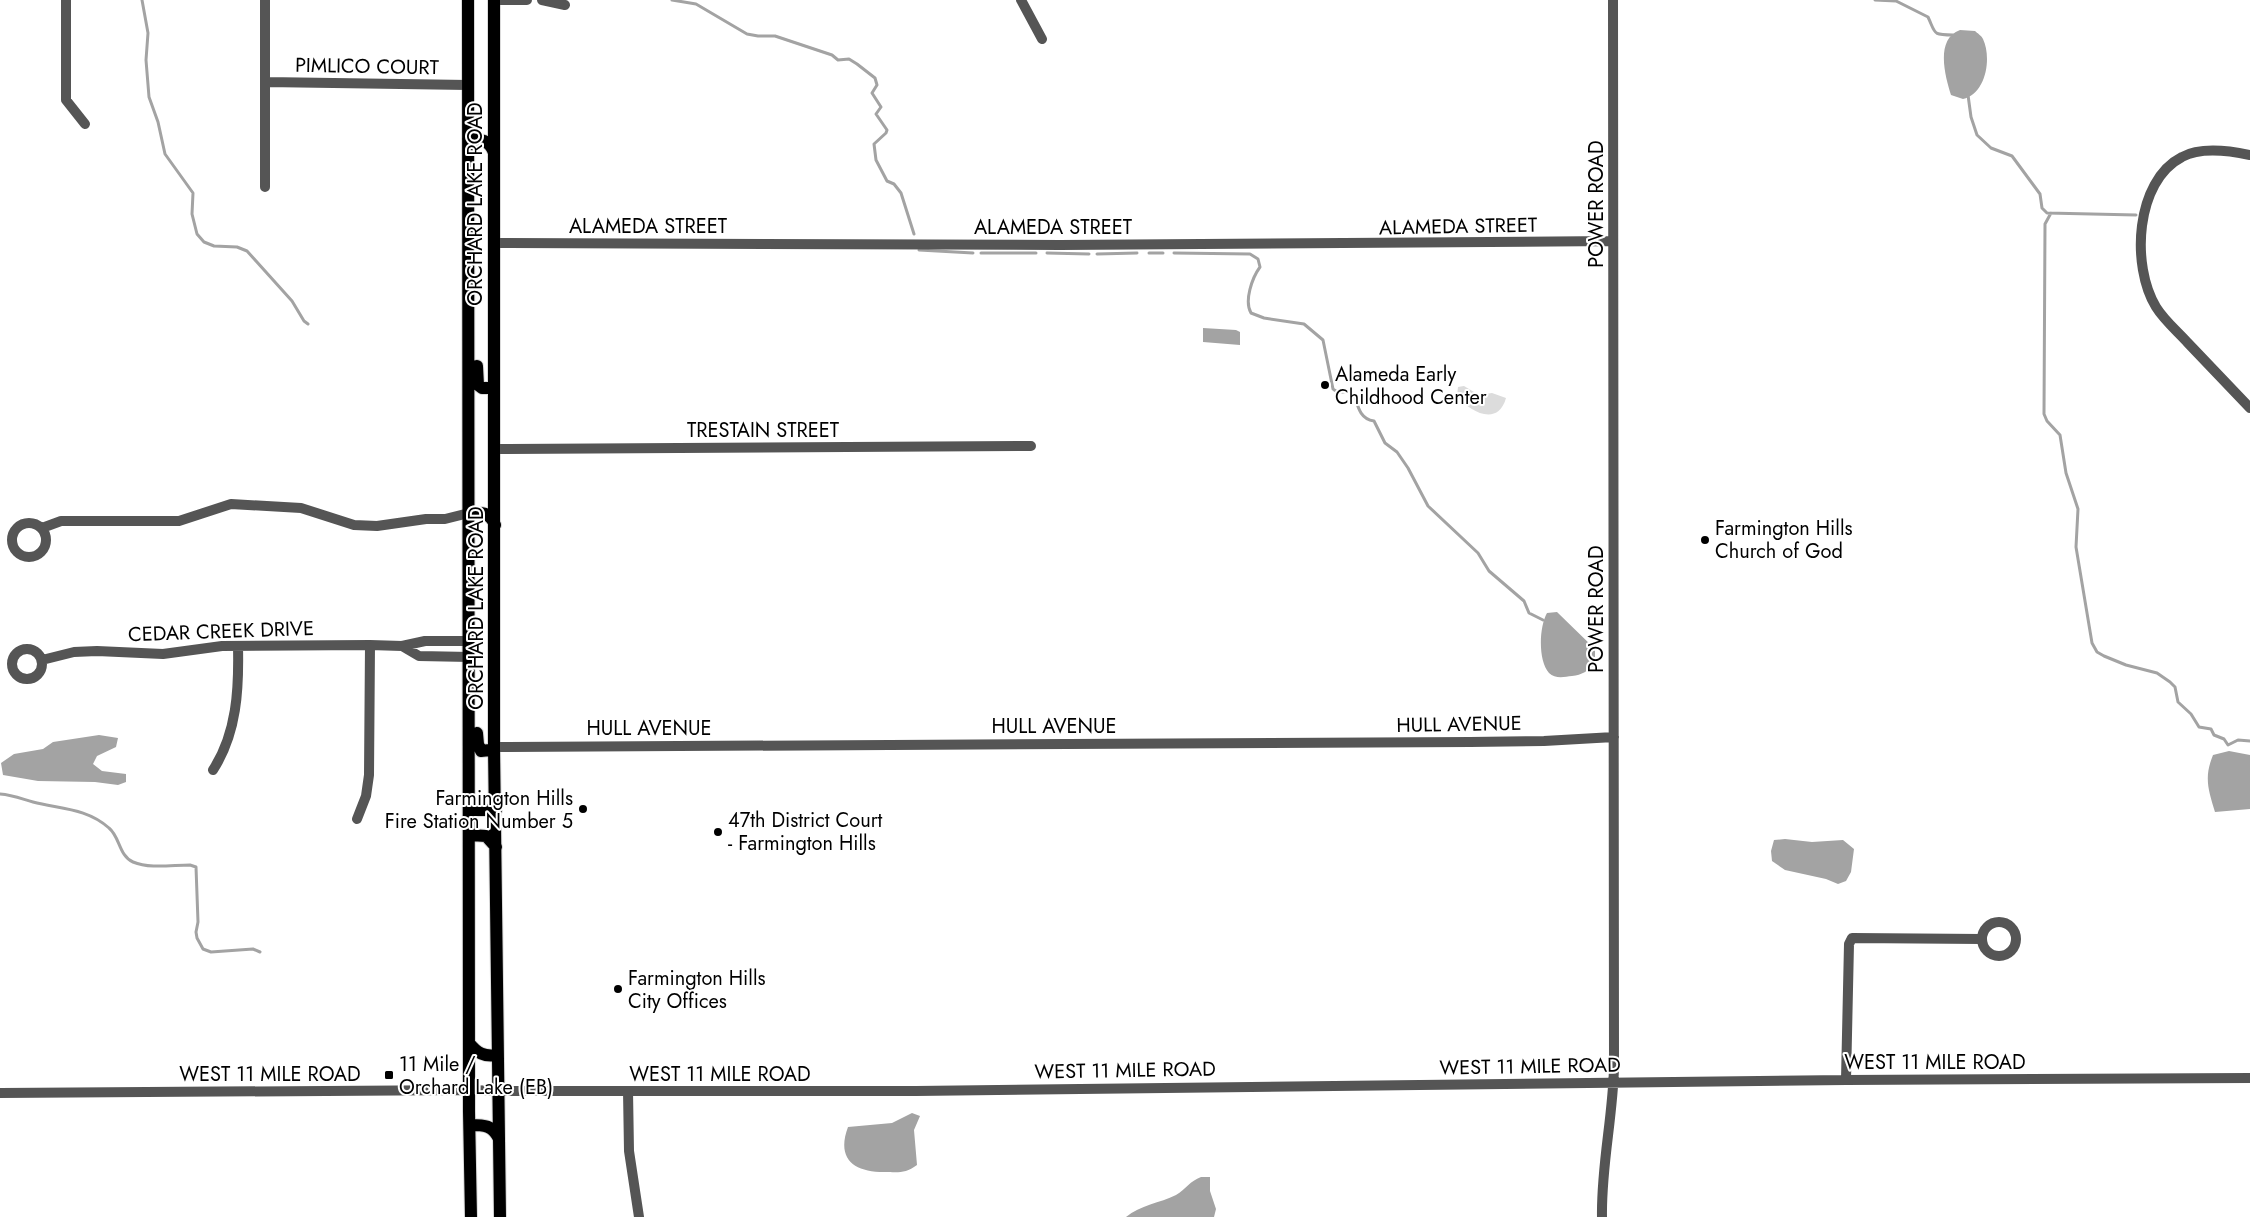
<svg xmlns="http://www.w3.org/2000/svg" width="2250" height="1217" font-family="Jost,sans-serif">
<rect width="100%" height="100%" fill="#fff"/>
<path fill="#dcdcdc" d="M1464,386L1479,395L1492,393L1506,398C1498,427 1470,412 1457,396L1458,387Z"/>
<path fill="#a3a3a3" d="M1960,30L1975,31C1977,33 1982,36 1983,39C1992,58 1986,94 1963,99L1951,95C1945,76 1935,39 1960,30Z
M1203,328L1236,330L1240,332V345L1203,342Z
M1557,612L1595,649V664C1588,671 1582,675 1572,676C1564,677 1555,679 1549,673C1538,661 1539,627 1547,613Z
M99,735L118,738L116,747L97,756L93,764L102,771L126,774V782L118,785L95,782L38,781L3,775L1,763L14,754L43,749L53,742Z
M2229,751L2250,755V809L2215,812C2208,789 2204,777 2213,755Z
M1785,839L1812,842L1843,840L1854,849L1851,872L1846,881L1838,884L1826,879L1785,870L1772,861L1771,851L1774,840Z
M912,1113L920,1116L914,1130L917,1165C905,1174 898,1172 884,1172C854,1172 836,1159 848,1127L892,1123Z
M1201,1177H1210V1191L1216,1209L1214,1217H1126C1140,1205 1160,1203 1176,1195C1186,1189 1190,1181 1201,1177Z"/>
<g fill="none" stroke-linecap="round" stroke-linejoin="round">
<path stroke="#a3a3a3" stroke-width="3" d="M142,0L148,33L146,60L149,97L158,122L165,154L193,193L192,214L197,234L204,242L214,246L237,247L247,251L292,301L304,321L308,324
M672,0L696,4L747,34L758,36H775L832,55L838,60L849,59L857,64L875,78L877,85L872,93L881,107L876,114L887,130L886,133L874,144L876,160L887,181L894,184L901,193L914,234
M1875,0L1896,1L1928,17C1936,34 1932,35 1953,35L1954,37
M1968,95L1971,117L1977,135L1991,148L2012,156L2040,194L2042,208L2047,213L2136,215
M2051,213L2045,224L2044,414L2047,421L2060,435L2066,473L2078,509L2076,547L2092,643L2097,652L2104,656L2126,665L2157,673L2170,682L2175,687L2178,702L2191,714L2199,727L2211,729L2214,735L2224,739L2228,745L2238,740L2250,741
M919,250L973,253
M981,253H1036
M1047,253L1089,254
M1149,253H1163
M1174,253L1250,254L1258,259L1260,267C1252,278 1244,301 1251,313L1264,318L1304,324L1323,340L1333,389C1339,395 1348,389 1354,394C1358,407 1360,419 1374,421L1385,443L1397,452L1408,468L1428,506L1478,553L1489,571L1524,601L1529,613L1543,620
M1097,254L1137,253
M0,794C13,795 22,799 33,802C60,809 87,808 109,828C120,837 119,856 133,862C150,869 172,865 190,865L196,867L198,922L196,932L197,938L203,949L211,952L253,949L260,952"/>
<defs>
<path id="major" d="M468,0L469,1112L471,1217
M494,0V747L500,1217
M468,139C481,139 490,140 494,153
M477,366L478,385L482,388H494
M469,513C481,512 490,512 495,525
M477,733L478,744L481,751L490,750L494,747
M470,810H496
M470,835L486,836L496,847
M469,1043C477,1053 484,1057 497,1055
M470,1125C484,1125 493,1125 499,1139"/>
</defs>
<use href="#major" stroke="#dbdbdb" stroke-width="14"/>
<path stroke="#555" stroke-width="10" d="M66,0V100L85,124
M494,0H527
M542,0L565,5
M1021,0L1042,39
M266,82L468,85
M2250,155C2231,151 2200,147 2182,157C2135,181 2131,266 2156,307C2164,320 2177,331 2187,342C2208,364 2229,386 2250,408
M265,187V0
M494,243L1060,245L1613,241
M495,449L1031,446
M12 540a17 17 0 1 1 34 0a17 17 0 1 1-34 0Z
M42,528L61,521H179L231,504L301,508L354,525L377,526L426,519H445L469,513
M402,646L419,656L470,657
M12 664a15 15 0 1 1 30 0a15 15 0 1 1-30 0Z
M42,660L74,652L97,651L163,654L222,646L370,645L402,646L425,641H469
M494,747L1470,742L1544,741L1614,737
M213,770C237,733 239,689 238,646
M357,819L366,796L369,775L370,645
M1982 939a17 17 0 1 1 34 0a17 17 0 1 1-34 0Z
M1846,1080L1849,944L1852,938L1982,939
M628,1091L629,1151L639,1217
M0,1093L469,1090L499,1091H916L1846,1080L2250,1078
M1602,1217C1601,1166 1613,1117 1614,1067L1613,0"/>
<use href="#major" stroke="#000" stroke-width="12"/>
</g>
<g fill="#000" stroke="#fff" stroke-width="2">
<circle cx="1325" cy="385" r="5"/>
<circle cx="1705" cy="540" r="5"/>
<circle cx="583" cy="809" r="5"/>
<circle cx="718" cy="832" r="5"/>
<circle cx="618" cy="989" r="5"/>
<rect x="384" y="1070" width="10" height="10" rx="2.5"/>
</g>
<g text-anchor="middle" stroke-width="4" stroke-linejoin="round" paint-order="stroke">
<g font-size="20" fill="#000" stroke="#fff">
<text transform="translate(367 66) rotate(1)" y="7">PIMLICO COURT</text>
<text transform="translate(475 204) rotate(-90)" y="7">ORCHARD LAKE ROAD</text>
<text transform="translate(1596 204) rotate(-90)" y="7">POWER ROAD</text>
<text x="648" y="233">ALAMEDA STREET</text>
<text transform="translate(1458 226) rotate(-1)" y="7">ALAMEDA STREET</text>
<text x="1053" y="234">ALAMEDA STREET</text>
<text x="763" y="437">TRESTAIN STREET</text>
<text transform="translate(476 608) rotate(-90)" y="7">ORCHARD LAKE ROAD</text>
<text transform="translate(1596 609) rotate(-90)" y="7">POWER ROAD</text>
<text transform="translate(221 631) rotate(-2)" y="7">CEDAR CREEK DRIVE</text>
<text transform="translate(1459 724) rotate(-1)" y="7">HULL AVENUE</text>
<text x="1054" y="733">HULL AVENUE</text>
<text x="649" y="735">HULL AVENUE</text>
<text x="1935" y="1069">WEST 11 MILE ROAD</text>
<text transform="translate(1530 1066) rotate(-1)" y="7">WEST 11 MILE ROAD</text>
<text transform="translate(1125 1070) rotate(-1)" y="7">WEST 11 MILE ROAD</text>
<text x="270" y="1081">WEST 11 MILE ROAD</text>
<text x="720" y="1081">WEST 11 MILE ROAD</text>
</g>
<g font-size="20" fill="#000" stroke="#fff" text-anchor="start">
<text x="1335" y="381">Alameda Early<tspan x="1335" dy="23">Childhood Center</tspan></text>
<text x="1715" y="535">Farmington Hills<tspan x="1715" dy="23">Church of God</tspan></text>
<text x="573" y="805" text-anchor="end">Farmington Hills<tspan x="573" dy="23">Fire Station Number 5</tspan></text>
<text x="728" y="827">47th District Court<tspan x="728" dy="23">- Farmington Hills</tspan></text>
<text x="628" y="985">Farmington Hills<tspan x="628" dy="23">City Offices</tspan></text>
<text x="399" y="1071">11 Mile /<tspan x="399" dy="23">Orchard Lake (EB)</tspan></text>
</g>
</g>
</svg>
